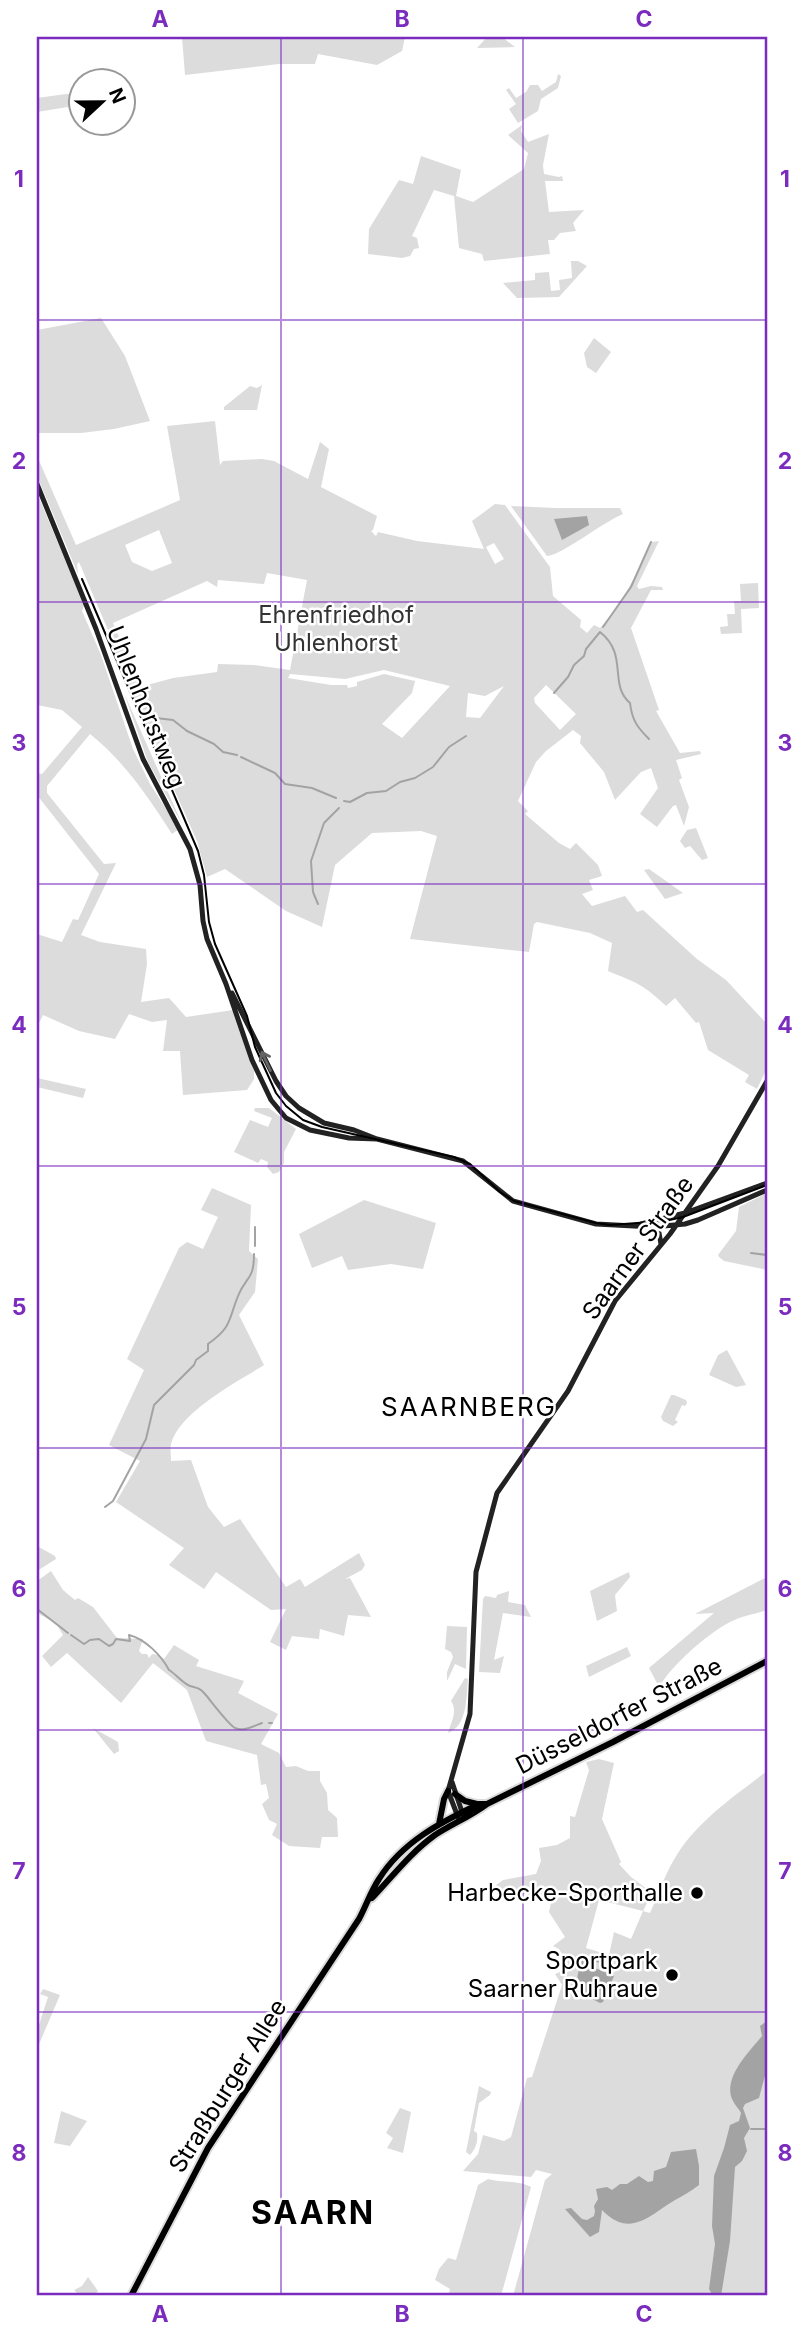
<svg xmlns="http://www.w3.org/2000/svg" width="804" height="2333" font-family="Inter,sans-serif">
<rect width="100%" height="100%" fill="#fff"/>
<path fill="#dcdcdc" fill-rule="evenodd" d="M182,37H405L402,51L377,65L318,54L315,64H279L185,75Z
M487,37H502L515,47L477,48Z
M558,74L561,76L558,88L541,99L538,111L518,123L509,109L516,104L506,90L509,88L516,98L526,92L530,85H538L542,91L556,82Z
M66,94L80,95V105L37,112V98Z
M522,125L521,131L528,142L549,134L543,165L544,174L559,177L562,176L563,181H545L549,212L584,210L573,223L576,231L560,233L554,240H548L550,254L484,261L482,254L459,248L454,196L434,190L412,236L417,238L419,248L414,249L410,256L402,258L368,254L369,229L399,180L413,184L421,156L461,170L456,196L473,202L524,169L528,153L508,135Z
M571,261H578L587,266L559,297L517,298L503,283L535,280V273L549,272L551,291L560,290L559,280L572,278Z
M101,318L125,356L150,421L114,429L81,433H37V330Z
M594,338L611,352L596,373L587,367L584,353Z
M262,385L257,410H224V407L250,386L257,388Z
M215,421L220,465L223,461L262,459L274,461L308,479L320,442L329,449L321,487L377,516L373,530L371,531L376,536L378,532L417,541L484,549L472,521L495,504L505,505L550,567L553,596L581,620L580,627L587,633L594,625L600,628C623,602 637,574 652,542L659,541L637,586L639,589L651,586L662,587L663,590H651L631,628L659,710L656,711L680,753L700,751L701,754L676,760L682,778L679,780L689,807L684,826L676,805L673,806L657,827L640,814L658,788L651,768L641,772L615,800L604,772L580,743L581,736L573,730L546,751L536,762L518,801L528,811L525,814L559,843L570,849L576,843L598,865L602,876L589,880L593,890L582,894L592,906L625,896L637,912L643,910L697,959L726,980L767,1024V1068L757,1089L745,1082L749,1075L708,1050L699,1022L696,1023L675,998L666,1006C643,984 637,983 608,971L612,943L590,933L537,922L534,924L529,952L410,939L437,836L421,831L372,833L335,865L322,927L286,911L225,869L207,877L197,841L111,647L108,630L79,562L77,564L78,574L37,476V456L76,545L180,500L167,426ZM159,530L172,563L152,571L132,562L125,545ZM494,543L504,559L495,564L486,547ZM267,573L307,580L290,670L254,665L218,664L217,672L173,678L140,687L113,623L207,581L217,587L218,580L264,584ZM384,670L450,686L402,738L382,724L412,693L415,681L384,674L357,682V686L348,688L347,685H331L288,678L290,674L345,679ZM546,685L576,714L560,730L535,703L534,698ZM504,686L480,718L466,717L468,693L485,696Z
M37,493L84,605L82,611L101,655L133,749L150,784L179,829L172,834C149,798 124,761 90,734L47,786V793L104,864L116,863L81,935L100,942L146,949L147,964L141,1002L169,998L186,1017L233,1010L254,1071V1079L247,1090L183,1095L180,1051H163L167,1020L152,1022L129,1014L115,1039L79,1031L43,1015L37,1027V934L62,942L73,919L78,920L99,874L37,795V773L42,774L82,727L62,710L37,705V667L39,666L37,664Z
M511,506L556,508H620L623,514C605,521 560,556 547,556Z
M758,583L759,608L741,609L742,633L721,634L720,627L728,626L727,614H735L734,601H741L740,584Z
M124,693L183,826L148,762Z
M696,828L708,858L702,860L690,846L685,848L680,841L687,830Z
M649,869L683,893L665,899L644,870Z
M37,1078L86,1089L83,1098L37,1087Z
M255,1108H269L296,1129L284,1152V1163L279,1172L273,1174L267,1167L268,1162L261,1159L258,1163L234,1152L250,1120L268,1127L272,1118L254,1111Z
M212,1188L251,1205L249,1251L258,1259L255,1292L239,1315L264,1365C237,1382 179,1412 171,1444C170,1449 171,1456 171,1461L191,1460L208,1507L224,1527L240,1519L286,1587L300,1579L305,1587L359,1553L365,1565L362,1570L345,1579L350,1578L371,1617L348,1615L344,1636L320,1629L319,1639L292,1636L286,1650L270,1642L286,1609L271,1610L216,1572L204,1589L169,1565L184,1548L116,1502L140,1461L109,1445L144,1370L127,1359L179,1248L187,1242L203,1249L218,1217L201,1210Z
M767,1193V1270L724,1261L719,1257L718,1255L736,1231L739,1207Z
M364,1200L436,1223L423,1269L391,1264L348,1270L342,1256L312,1268L299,1234Z
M727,1350L746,1385L736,1387L709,1375L718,1355Z
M671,1395H674L686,1400L687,1403L685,1406L682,1405L675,1420L678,1422L673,1426L663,1421L661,1417Z
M37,1546L55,1556L56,1559L37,1571Z
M51,1571L63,1590L75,1600L78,1598L93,1607L117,1638L143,1639L139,1651L142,1654H147L149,1658L152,1654L159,1655L164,1659L174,1645L199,1660L196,1666L244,1681L238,1693L278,1714L261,1744L279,1753L286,1767L296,1766L308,1771H320V1781L327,1793L328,1810L337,1818L338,1837H322L320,1848L289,1846L272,1835L277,1824L269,1820L262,1804L269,1798L266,1784L261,1785L257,1755L206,1741L187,1690L153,1663L121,1703L67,1653L51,1667L42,1656L63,1635L56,1623L37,1613V1581Z
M629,1572L630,1577L615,1595L617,1611L597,1621L590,1591Z
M767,1577V1610C755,1614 741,1616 730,1622C707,1634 672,1665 659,1687L649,1668L714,1613L695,1614Z
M509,1591L508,1602L525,1605L531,1617L503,1613L494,1660L504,1656L500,1673L479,1672L483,1599L485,1596L496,1598L497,1595Z
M447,1626L467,1627L466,1669L455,1664L447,1681V1672L453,1657L451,1652L445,1649Z
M627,1647L631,1656L589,1677L586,1666Z
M465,1678L468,1679C466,1696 468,1726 448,1733C451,1722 458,1711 451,1701Z
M93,1728L118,1742L119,1751L114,1754Z
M599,1759L614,1763L602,1819L621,1862L619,1864L631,1877L651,1892V1895L643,1911L650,1913C659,1893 666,1871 678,1853C700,1819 735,1796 767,1771V2296H587L585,2294L584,2296H513L545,2180L552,2174L536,2170L531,2177L463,2171L478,2154L483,2135L504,2141L511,2137L527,2078L532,2077L562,1985L555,1974L567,1969L568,1963L559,1949L553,1946L565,1937L549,1912L551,1903L533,1899V1896L515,1892L514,1896L502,1894L496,1885L503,1880L536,1874L541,1861L539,1848L557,1845L570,1838V1816L575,1817L589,1770L586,1762ZM599,1900L643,1911L631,1939L614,1932L609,1955L586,1948Z
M43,1989L60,1995L37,2049V2031L48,1997L40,1994Z
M479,2086L491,2092L490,2095L479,2103L474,2131L477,2133C478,2142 476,2148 470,2155L466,2152Z
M400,2108L411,2112L403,2153L387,2148L393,2138L386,2133Z
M61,2111L87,2121L70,2146L54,2143Z
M488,2179C502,2183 519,2180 531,2187L501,2296H448L450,2289L435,2280L439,2269L448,2258L456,2260L478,2185Z
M88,2277L98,2291L94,2296H80L74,2290L82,2286Z"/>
<path fill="#a3a3a3" d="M587,516L589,525L562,540L554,519Z
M583,1957H585L583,1966L595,1968L614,1976L603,2002L600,2003C573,1989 574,1984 583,1957Z
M767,2021V2068L759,2098L745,2104L743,2108L750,2128L744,2138L747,2151L742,2161L735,2167L730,2241L721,2296H713L709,2289L715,2244L712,2226L714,2176L724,2148L730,2125L739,2121L741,2113C739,2109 734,2104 732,2099C723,2077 750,2051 762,2036L760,2026Z
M696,2149L699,2166V2185C691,2191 684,2195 675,2200C650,2215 630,2239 602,2210L599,2232L590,2237L565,2209L571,2208L582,2219L587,2220L594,2216L595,2211L594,2206L598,2199L596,2189L607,2187L612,2190L620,2184H627L639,2176L648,2182L653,2181L654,2171L666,2167L671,2152Z"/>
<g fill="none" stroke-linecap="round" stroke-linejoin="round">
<path stroke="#a3a3a3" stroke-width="2" d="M603,627L631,587L651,542
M554,693L568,677L574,665L584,656L586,649L600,632C629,655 608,684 630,703C632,720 637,727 649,739
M156,718L173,720L187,731L214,744L223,752L237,755
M241,757L275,773L285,784L312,788L336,798
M344,801L350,802L367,793L386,791L400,782L415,778L433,767L449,747L466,736
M318,904L313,892L311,861L324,823L339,808
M255,1246V1227
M751,1253L767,1255
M105,1507L113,1501L146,1439L154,1405L194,1365L196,1360L208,1351V1344C232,1327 228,1321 238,1296C246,1276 254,1281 254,1254
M37,1609L68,1633
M71,1635L84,1644L90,1640L99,1639L109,1646L113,1644L116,1639L130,1641L129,1635C145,1639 161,1655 169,1670C176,1674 182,1683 190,1686C197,1688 200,1688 205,1694C211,1701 228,1724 235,1728C243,1732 254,1726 262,1723
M269,1723H272
M585,1957L600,1962
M751,2129H767"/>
<defs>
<path id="primary" d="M455,1794L465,1801L477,1804
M439,1824L444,1799L448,1791
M372,1898C393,1876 410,1853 435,1835C452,1824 471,1816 487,1804L613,1742L767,1661
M131,2296L208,2148L359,1919C366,1906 371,1891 379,1879C402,1842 441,1822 479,1804H487"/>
</defs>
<use href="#primary" stroke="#dbdbdb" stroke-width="10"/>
<path stroke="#222" stroke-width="5" d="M37,484L96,629L143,759L190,849L200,885L203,921L207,939L226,984L252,1060L271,1100L286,1118L310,1130L349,1138L377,1139
M232,993L276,1081L286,1096L299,1108L324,1123L354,1130L377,1139L463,1161L513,1201L596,1224L653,1227L685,1224L698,1220L767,1190
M641,1224L685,1213L767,1183
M653,1227L659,1233L661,1244
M452,1782L463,1815
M458,1817L448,1791L470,1714L476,1572L497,1493L568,1391L615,1301L670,1234L718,1166L767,1081"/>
<use href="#primary" stroke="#000" stroke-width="6"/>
<path stroke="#000" stroke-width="2" d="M82,579L198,851L204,875L209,922L215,944L247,1016L255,1047L276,1093L286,1106L303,1120L322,1127L454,1157L470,1164L500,1192L514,1201L596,1223L610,1225L665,1221L683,1217L767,1185"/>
</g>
<defs><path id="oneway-shaft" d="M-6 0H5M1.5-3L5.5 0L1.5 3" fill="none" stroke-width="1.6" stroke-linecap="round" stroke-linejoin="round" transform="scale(1.75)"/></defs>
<use stroke="#646464" href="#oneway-shaft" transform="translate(266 1061) rotate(-115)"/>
<path fill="none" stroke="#7b2cbf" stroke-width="2" stroke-opacity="0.55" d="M281,37V2296M523,37V2296M37,320H767M37,602H767M37,884H767M37,1166H767M37,1448H767M37,1730H767M37,2012H767"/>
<g fill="#000" stroke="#fff" stroke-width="2.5">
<circle cx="697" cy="1893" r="7"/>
<circle cx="672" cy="1975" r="7"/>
</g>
<g text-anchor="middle" stroke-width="5" stroke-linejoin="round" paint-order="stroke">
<g font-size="24" fill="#333" stroke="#fff">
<text x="336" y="623">Ehrenfriedhof<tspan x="336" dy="28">Uhlenhorst</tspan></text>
</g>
<g font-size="24" fill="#000" stroke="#fff">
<text transform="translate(146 707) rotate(68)" y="8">Uhlenhorstweg</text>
<text transform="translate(638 1248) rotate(-54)" y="8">Saarner Straße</text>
<text transform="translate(619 1716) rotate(-27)" y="8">Düsseldorfer Straße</text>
<text transform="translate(228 2086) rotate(-58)" y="8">Straßburger Allee</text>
</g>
<g font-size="24" fill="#000" stroke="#fff" text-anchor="end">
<text x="683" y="1901">Harbecke-Sporthalle</text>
<text x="658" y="1969">Sportpark<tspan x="658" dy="28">Saarner Ruhraue</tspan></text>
</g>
<g font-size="26" letter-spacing="2" fill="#000" stroke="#fff">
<text x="469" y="1416">SAARNBERG</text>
</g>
<g font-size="32" font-weight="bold" letter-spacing="2" fill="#000" stroke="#fff">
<text x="313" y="2224">SAARN</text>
</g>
</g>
<rect width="804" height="2333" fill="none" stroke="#ffffff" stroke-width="77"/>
<g transform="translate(102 102) rotate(68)"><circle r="33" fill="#ffffff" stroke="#999999" stroke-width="2"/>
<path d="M0-5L12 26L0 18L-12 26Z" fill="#000000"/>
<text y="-10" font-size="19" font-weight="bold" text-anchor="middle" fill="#000000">N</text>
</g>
<rect x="38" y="38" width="728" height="2256" fill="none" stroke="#7b2cbf" stroke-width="2.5"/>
<g font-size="23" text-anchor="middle" font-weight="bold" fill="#7b2cbf">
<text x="160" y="27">A</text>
<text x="402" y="27">B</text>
<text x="644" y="27">C</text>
<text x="19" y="187">1</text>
<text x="785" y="187">1</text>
<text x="19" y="469">2</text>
<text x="785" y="469">2</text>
<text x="19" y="751">3</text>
<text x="785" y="751">3</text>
<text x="19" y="1033">4</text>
<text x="785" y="1033">4</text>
<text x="19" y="1315">5</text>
<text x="785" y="1315">5</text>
<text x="19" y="1597">6</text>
<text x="785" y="1597">6</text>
<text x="19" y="1879">7</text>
<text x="785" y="1879">7</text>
<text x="19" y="2161">8</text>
<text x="785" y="2161">8</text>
<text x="160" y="2322">A</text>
<text x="402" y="2322">B</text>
<text x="644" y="2322">C</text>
</g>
</svg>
